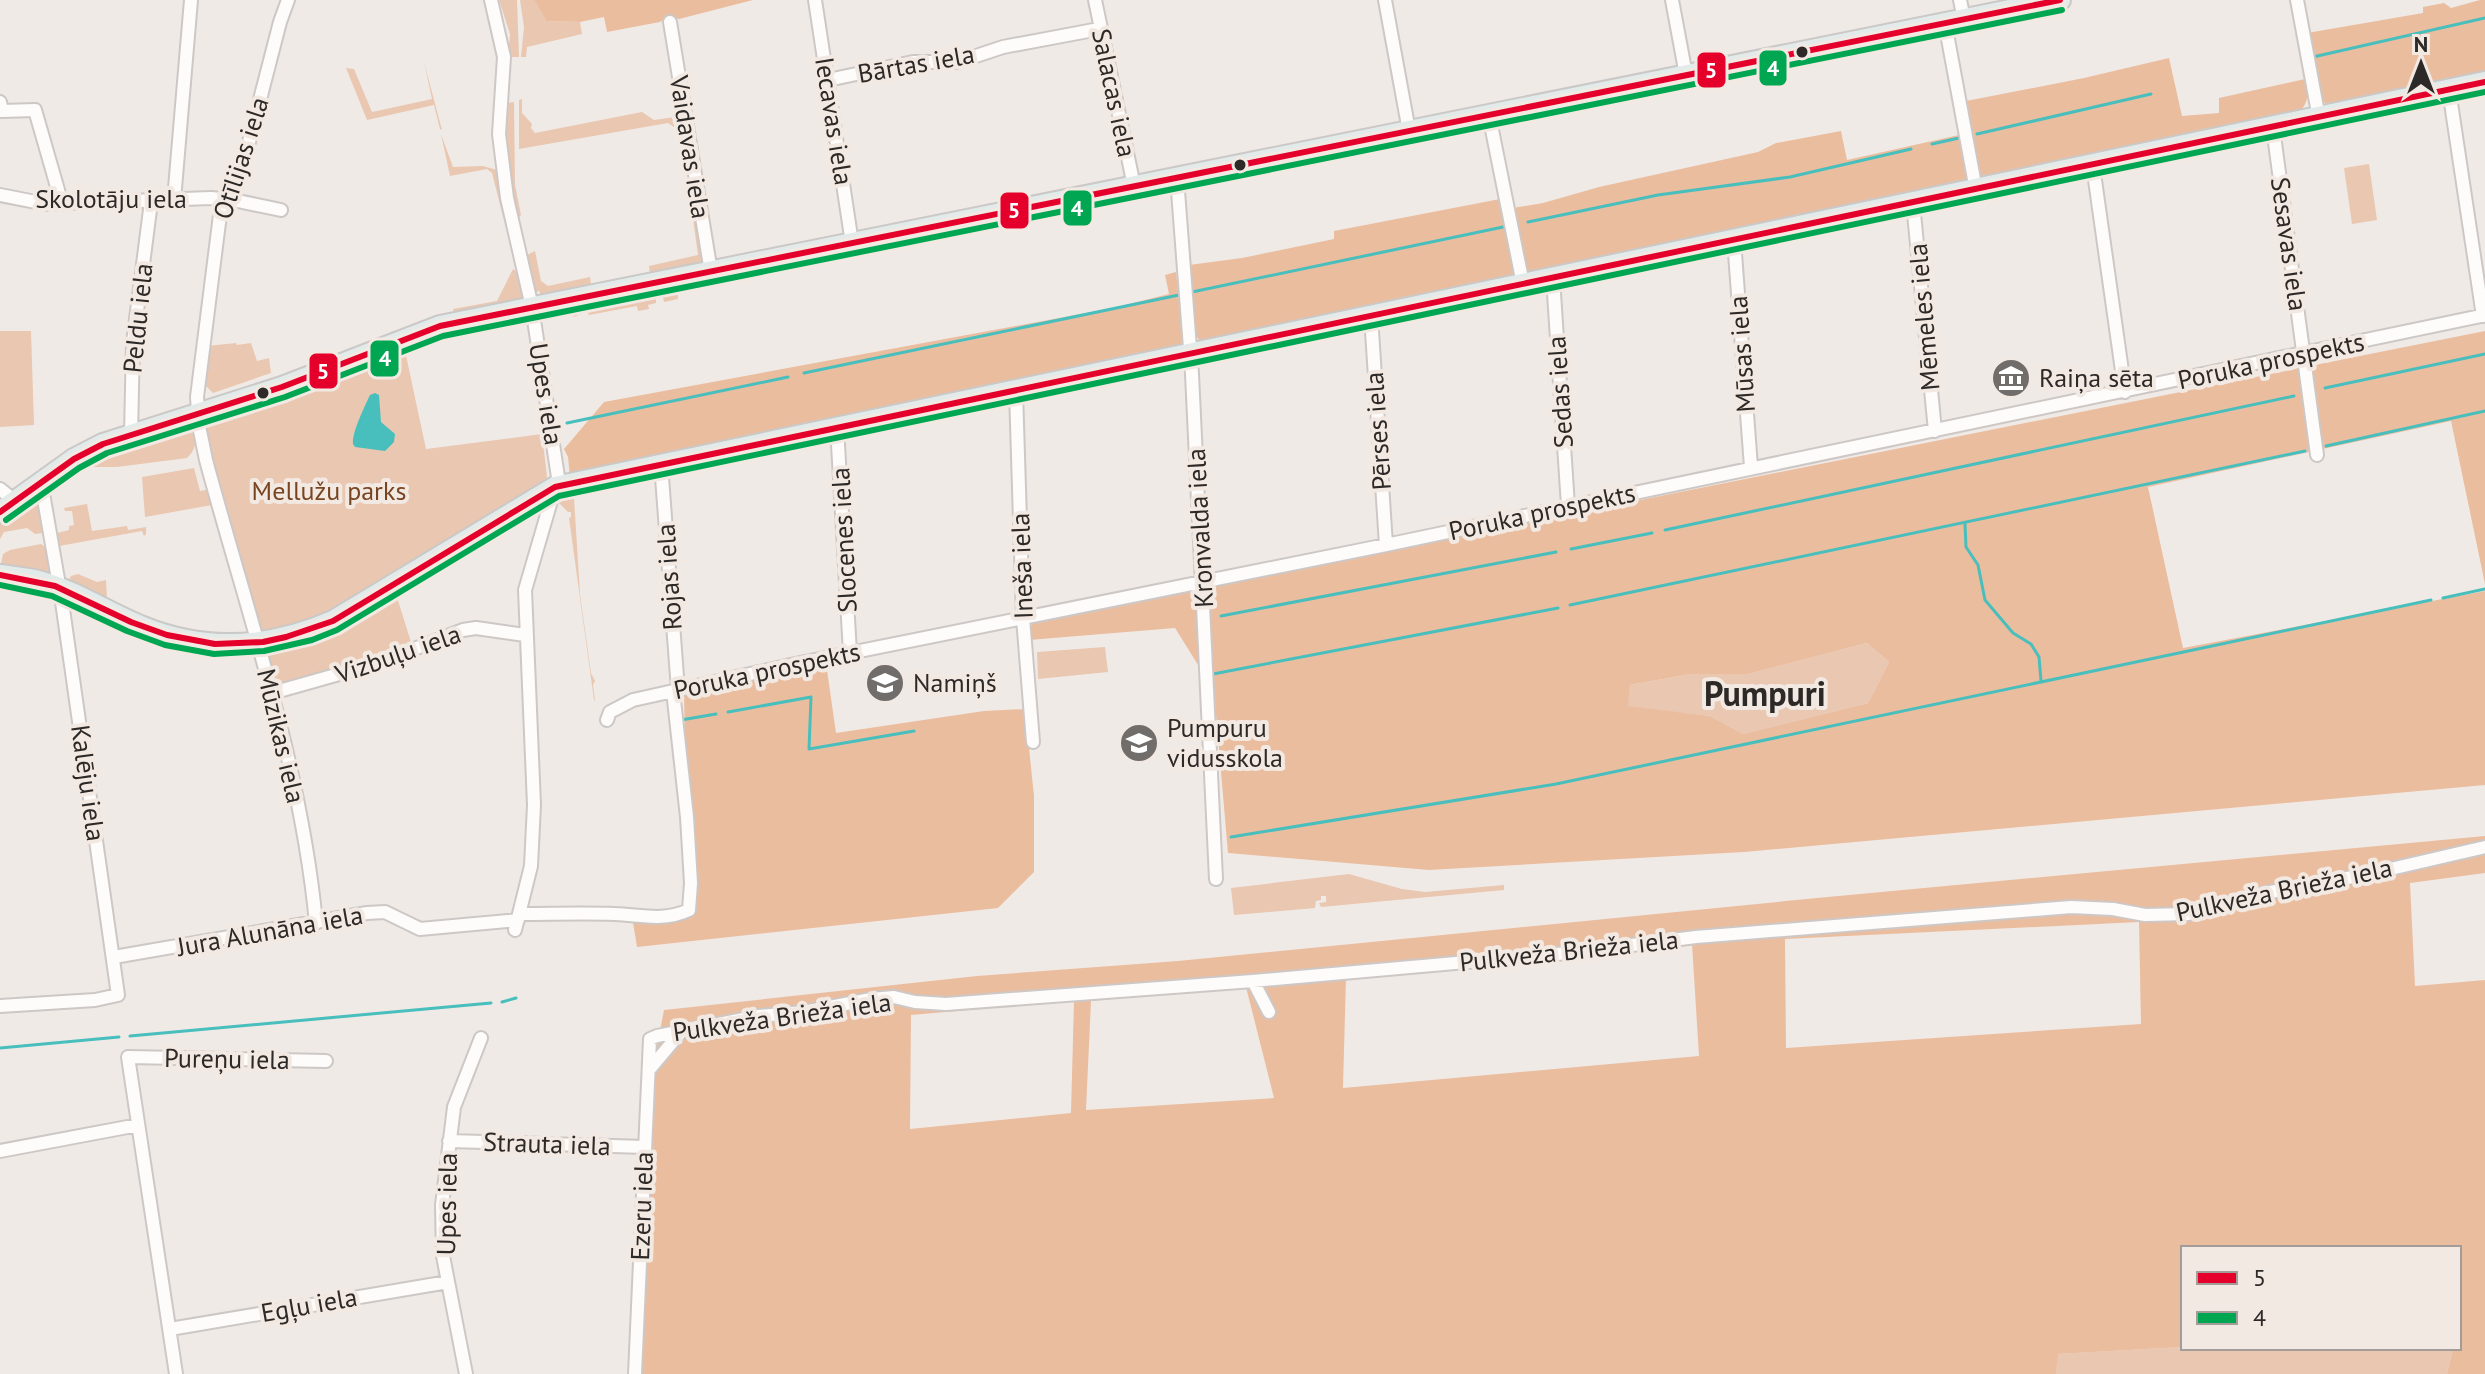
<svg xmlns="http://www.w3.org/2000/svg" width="2485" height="1374" font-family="'PT Sans',sans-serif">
<rect width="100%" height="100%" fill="#f0eae6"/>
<path fill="#e9c7b1" d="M499,0H517L519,57H508L510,34Z
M520,0H534L546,21L580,22L582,34L527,47L526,57H521L524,27Z
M424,62L442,130L440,129L434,105L367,120L346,68L354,69L372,112L432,99Z
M522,99V113L532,124L531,128L535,133L642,112L654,120L675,117L681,125L683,136L679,137L678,130L668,123L519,149V100Z
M514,102L515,185L521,215L516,220L505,147L503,104Z
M441,134L453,167L483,166L497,170L508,227L506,228L492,173L487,169L450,176Z
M2369,164L2377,220L2352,224L2344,168Z
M693,219H698L703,263L650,274L649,266L698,255Z
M535,251L541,281L548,286L590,277L592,291L543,298L539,291L533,293L525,256Z
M513,269L521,275L524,300L454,314L453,309L497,301Z
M678,285V299L664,302L663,297L656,299V303L648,305L649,309L638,311L637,306L589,315L587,311L574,317L571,306Z
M0,331H31L34,425L0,427Z
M236,343L237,345L251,343L257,361L269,358L271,373L213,393L205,385L207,346Z
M404,346L426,449L542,434L547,477L544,487L332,615L264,634L258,628L210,459L205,424L211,416Z
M186,425C199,433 198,448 187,458L117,467H90L56,489L51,488C77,454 146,439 186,425Z
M194,468L200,491L211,489L216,516L212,505L145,517L142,477Z
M607,487L608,489L574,498L580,594L591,673L595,681L593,685L595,701L594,700L569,518L571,517V512H568L555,499Z
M29,501L39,504L43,533L35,534L27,528L4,532L0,539V522Z
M87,504L92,531L127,526L128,530L146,527V534L144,536L142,531L59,546L57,533L69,530V526L74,525L72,511H65L64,508Z
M41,544L48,549L49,574L45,576L0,569L3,554L10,550Z
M78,574L97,582L106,580L107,599L68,582L71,576Z
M396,594L411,642L459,627L403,649L282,687L275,684L266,653L268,652L325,635L390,602L395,598Z
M1867,643L1889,662L1868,703L1743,734L1710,716L1627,707L1630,685L1691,674H1748Z
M1105,647L1108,672L1038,679L1037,652Z
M1349,874L1402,889L1425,892L1504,885V890L1321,907L1319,903L1326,902V896H1321V900L1316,901L1315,908L1234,915L1231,888Z
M2183,1347V1348H2453L2447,1374H2056L2057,1354Z"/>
<path fill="#ebbd9f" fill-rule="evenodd" d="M534,0H753L679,19L669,16L660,22L607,32L604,17L580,22L546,21Z
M2480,0H2485V76L2327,105L2321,99L2307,33L2423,13V7L2444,3L2451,8Z
M2169,58L2182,116L2219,113V98L2305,79C2312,93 2306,107 2295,118L1981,179L1966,101L2084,78Z
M1841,131L1847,160L1959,135L1963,137L1970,180L1536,276L1527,270L1523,262L1513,208L1543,203L1599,187L1758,152L1776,143Z
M1500,199L1514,265V276L1208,344L1199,340L1194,332L1189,265L1242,258L1334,239V231Z
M1176,272L1184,344L1179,348L570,477L568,457L564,449L604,402L1113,308L1169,294L1165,275Z
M2485,331V584L2451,421L2148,487L2183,648L2485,591V785L1744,852L1429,870L1228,853L1213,680L1205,676L1175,628L1029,640V628L1034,622L1061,616ZM1867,643L1889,662L1868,703L1743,734L1710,716L1628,706L1630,685L1691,674H1748Z
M826,663L836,733L984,711L1025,709L1034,796V872L998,908L637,947L632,916L689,910L684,696Z
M2485,836V873L2410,883L2415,986L2485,980V1374H2447L2453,1348H2459V1248H2183V1347L2058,1354L2056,1374H641L650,1083L664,1010L977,976L1178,961L1817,898ZM2139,922L2141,1024L1786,1048L1785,939ZM1692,944L1699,1056L1343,1088L1346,977ZM1246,987L1274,1098L1086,1110L1091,1001ZM1074,1001L1071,1113L910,1129L911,1015Z"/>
<path fill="#48bfbd" d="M375,393L379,395L381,422L395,434L394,442L385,451L355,447L353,444C352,432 364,408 370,395Z"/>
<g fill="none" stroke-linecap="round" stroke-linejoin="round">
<path stroke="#48bfbd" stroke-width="3" d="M2313,57L2485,18
M1977,134L2151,94
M1932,144L1959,138
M1528,222L1658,195L1790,177L1911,149
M1192,292L1503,227
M804,373L1179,295
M2325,388L2485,354
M567,423L788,377
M2326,446L2485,411
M1965,524L1966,547L1978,565L1985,600L2013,633L2031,644L2039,657L2041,681
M1665,530L2294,396
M1571,549L1652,533
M2443,598L2485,589
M1570,605L2305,451
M1221,616L1556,552
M1213,674L1558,608
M728,712L811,697L809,749L914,731
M681,720L716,714
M1231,837L1556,784L2431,600
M502,1002L516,998
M130,1036L491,1003
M0,1048L119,1037"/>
<defs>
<path id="minor" d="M288,0L280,22L249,142L227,194L222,199L197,397L199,426L206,460C247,613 301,764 316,923
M491,0L504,57L499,134L507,198L532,307L558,477L525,590L534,805L531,866L515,930
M815,0L852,243
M1095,0L1134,186
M1385,0L1409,131
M1672,0L1686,75
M1960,0L1964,19
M2297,0L2319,118
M670,22L711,272
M1945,23L1976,190
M828,80L913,62H958L1003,47L1099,29
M2449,90L2483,316
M0,102L2,111L35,110L62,204
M1489,115L1523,284
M2273,128L2317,455
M2093,166L2125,392
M1177,178L1192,374L1216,879
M0,195L46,204L211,198L233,200L281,210
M174,200L191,0
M1913,203L1935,431
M1734,240L1751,467
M1553,278L1568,506
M1371,316L1386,545
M1016,391L1023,618L1033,742
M837,427L850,653
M131,435L133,342L151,202
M661,464L678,690
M0,489L15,501
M272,693L378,663L463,630L476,628L525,635
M607,720L610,712L633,700L795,664L1386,545L2485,315
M520,914C552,914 583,913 615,914C642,915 663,922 689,910L691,883L687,817L673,691
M114,957L367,913L385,912L420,929L518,920
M1253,981L1269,1012
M0,1006L95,1000L118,995L62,602L41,482
M649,1070L680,1033
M449,1141L645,1147
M0,1151L138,1125
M170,1329L448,1282
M176,1374L128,1057L326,1061
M466,1374L443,1256L442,1205L454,1107L481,1038
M635,1374L650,1039L657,1036L759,1016L804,1012L871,999L894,997L915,1002L946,1004L1253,981L1568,953L1696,937L2071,907L2113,909L2145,915L2188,914L2265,893L2369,874L2485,847"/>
<path id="primary" d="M0,512L74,459L103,444L282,387L440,326L2060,0
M0,575C14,577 29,578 42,582C77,592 110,614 143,627C207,653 271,648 333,621L555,487L2485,82"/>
</defs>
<use href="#minor" stroke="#cdc8c5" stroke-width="16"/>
<use href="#primary" stroke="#cbc9c7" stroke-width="24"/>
<use href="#minor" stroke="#fdfcfb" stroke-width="12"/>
<use href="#primary" stroke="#e3ebea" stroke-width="20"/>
<defs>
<path id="bus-1" d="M0,512L74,459L103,444L282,387L440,326L2060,0
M0,575L55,586L131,622L167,635L215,644L263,642L286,637L333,621L555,487L2485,82"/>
<path id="bus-2" d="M6,520L79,468L107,453L285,397L443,336L2062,10
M0,585L52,596L127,631L165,645L214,654L264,651L312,640L337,630L559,496L2485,92"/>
</defs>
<use href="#bus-1" stroke="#f3e9e3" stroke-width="12"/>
<use href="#bus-2" stroke="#f3e9e3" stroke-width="12"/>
<use href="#bus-1" stroke="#e4002b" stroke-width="6"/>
<use href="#bus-2" stroke="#00a651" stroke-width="6"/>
</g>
<defs>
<symbol id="museum-disc" viewBox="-11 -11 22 22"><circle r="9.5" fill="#716d6a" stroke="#f3e9e3"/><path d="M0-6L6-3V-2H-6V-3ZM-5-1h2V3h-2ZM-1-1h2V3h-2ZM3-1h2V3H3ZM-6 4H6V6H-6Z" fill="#fff"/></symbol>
<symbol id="school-disc" viewBox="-11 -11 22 22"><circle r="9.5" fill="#716d6a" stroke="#f3e9e3"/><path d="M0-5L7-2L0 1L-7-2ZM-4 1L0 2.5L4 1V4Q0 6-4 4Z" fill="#fff"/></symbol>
</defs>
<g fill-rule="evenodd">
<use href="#museum-disc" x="1989" y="356" width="44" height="44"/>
<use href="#school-disc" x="863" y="661" width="44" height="44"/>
<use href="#school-disc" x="1117" y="721" width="44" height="44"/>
</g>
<g fill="#2d2927" stroke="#f3e9e3" stroke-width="3">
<circle cx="1802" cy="52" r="7"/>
<circle cx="1240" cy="165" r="7"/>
<circle cx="263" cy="393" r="7"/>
</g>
<g text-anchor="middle" stroke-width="8" stroke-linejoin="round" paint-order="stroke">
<g font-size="26" fill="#2d2927" stroke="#f3e9e3">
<text transform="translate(916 64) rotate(-10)" y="9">Bārtas iela</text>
<text transform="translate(1114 93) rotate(78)" y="9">Salacas iela</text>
<text transform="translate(834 121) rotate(81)" y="9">Iecavas iela</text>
<text transform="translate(690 147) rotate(81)" y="9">Vaidavas iela</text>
<text transform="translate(241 158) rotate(-72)" y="9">Otīlijas iela</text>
<text x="111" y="208">Skolotāju iela</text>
<text transform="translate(2289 244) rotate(82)" y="9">Sesavas iela</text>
<text transform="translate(1924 317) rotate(-95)" y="9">Mēmeles iela</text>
<text transform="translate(138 318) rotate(-84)" y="9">Peldu iela</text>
<text transform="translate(1742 354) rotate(-94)" y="9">Mūsas iela</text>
<text transform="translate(2271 361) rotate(-12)" y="9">Poruka prospekts</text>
<text transform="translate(1560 392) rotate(-94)" y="9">Sedas iela</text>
<text transform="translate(546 394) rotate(81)" y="9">Upes iela</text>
<text transform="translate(1378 431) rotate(-94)" y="9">Pērses iela</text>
<text transform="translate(1542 512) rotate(-12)" y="9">Poruka prospekts</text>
<text transform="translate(1200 528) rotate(-93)" y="9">Kronvalda iela</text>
<text transform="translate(844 540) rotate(-93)" y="9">Slocenes iela</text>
<text transform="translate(1022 566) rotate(-92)" y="9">Ineša iela</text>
<text transform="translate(669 577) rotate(-94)" y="9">Rojas iela</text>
<text transform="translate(398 654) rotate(-19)" y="9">Vizbuļu iela</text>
<text transform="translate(767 671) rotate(-12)" y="9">Poruka prospekts</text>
<text transform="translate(281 736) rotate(77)" y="9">Mūzikas iela</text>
<text transform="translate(88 783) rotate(82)" y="9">Kalēju iela</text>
<text transform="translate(2284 890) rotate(-12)" y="9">Pulkveža Brieža iela</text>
<text transform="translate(270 931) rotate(-10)" y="9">Jura Alunāna iela</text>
<text transform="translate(1569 951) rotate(-6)" y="9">Pulkveža Brieža iela</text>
<text transform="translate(782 1017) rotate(-8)" y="9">Pulkveža Brieža iela</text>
<text transform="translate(227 1059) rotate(1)" y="9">Pureņu iela</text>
<text transform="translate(547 1144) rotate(2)" y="9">Strauta iela</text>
<text transform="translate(447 1204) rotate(-89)" y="9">Upes iela</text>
<text transform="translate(642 1206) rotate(-88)" y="9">Ezeru iela</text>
<text transform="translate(309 1305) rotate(-10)" y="9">Egļu iela</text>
</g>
<g font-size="26" fill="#2d2927" stroke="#f3e9e3" text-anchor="start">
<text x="2039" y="387">Raiņa sēta</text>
<text x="913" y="692">Namiņš</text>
<text x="1167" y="737">Pumpuru<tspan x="1167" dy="30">vidusskola</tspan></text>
</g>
<g font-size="26" fill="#794521" stroke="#f3e9e3">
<text x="329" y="500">Mellužu parks</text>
</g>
<g font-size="34" font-weight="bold" fill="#2d2927" stroke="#f3e9e3">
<text x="1765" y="706">Pumpuri</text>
</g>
</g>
<g stroke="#f3e9e3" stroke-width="3">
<rect x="1758" y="49" width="30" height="38" rx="8" fill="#00a651"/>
<rect x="1696" y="51" width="31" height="38" rx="8" fill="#e4002b"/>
<rect x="1062" y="189" width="31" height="38" rx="8" fill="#00a651"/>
<rect x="999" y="191" width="31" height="39" rx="8" fill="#e4002b"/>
<rect x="369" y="339" width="31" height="39" rx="8" fill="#00a651"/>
<rect x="308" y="352" width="31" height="38" rx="8" fill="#e4002b"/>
</g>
<g font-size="22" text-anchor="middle" font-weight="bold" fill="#fff">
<text x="1773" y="76">4</text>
<text x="1711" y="78">5</text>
<text x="1077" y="216">4</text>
<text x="1014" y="218">5</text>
<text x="385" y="366">4</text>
<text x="323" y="379">5</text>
</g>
<rect x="2181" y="1246" width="280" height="104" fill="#f3e9e3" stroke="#a49c98" stroke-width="2"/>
<rect x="2197" y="1272" width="40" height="12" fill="#e4002b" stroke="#a49c98" stroke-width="2"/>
<text x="2253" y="1286" font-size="24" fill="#2d2927">5</text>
<rect x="2197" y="1312" width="40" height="12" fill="#00a651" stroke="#a49c98" stroke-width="2"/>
<text x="2253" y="1326" font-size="24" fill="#2d2927">4</text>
<g transform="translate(2421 64)" stroke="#f3e9e3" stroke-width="6" paint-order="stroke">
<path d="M0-6L14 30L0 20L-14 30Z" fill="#2d2927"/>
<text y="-12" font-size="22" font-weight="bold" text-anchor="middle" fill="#2d2927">N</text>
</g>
</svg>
